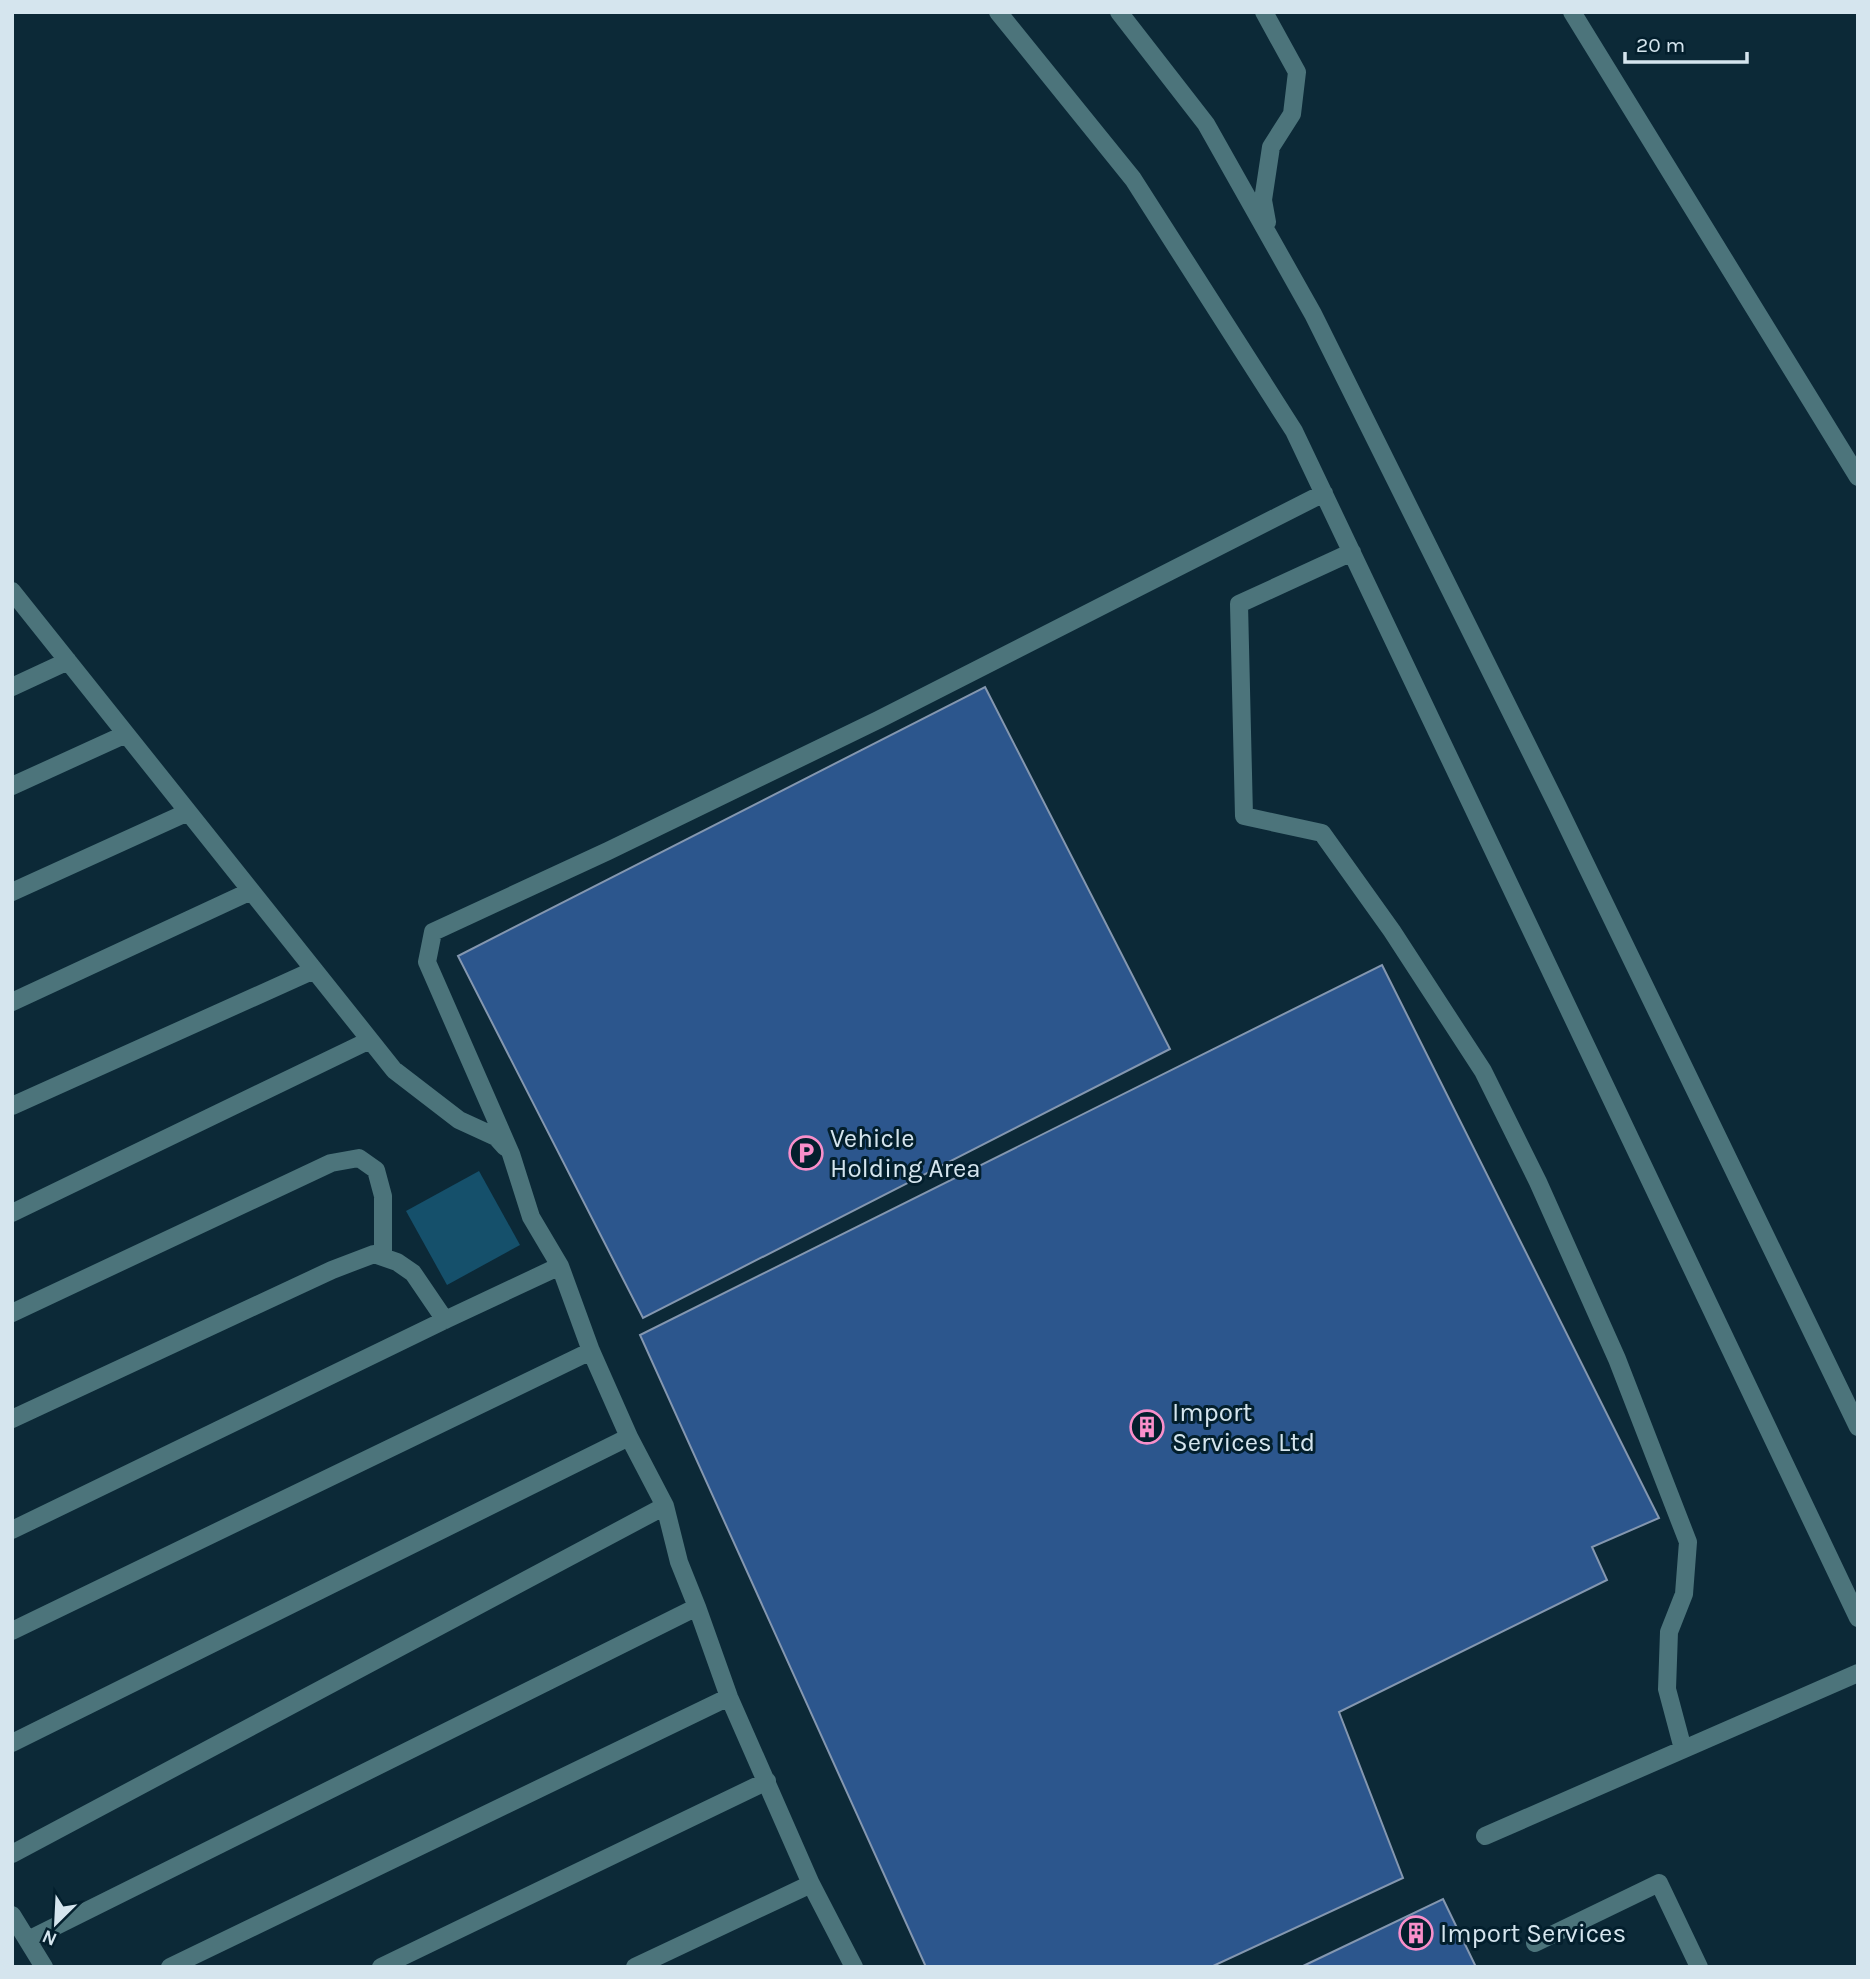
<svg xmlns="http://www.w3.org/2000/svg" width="1870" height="1979" font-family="Karla,sans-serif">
<rect width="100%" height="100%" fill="#0c2937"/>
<path fill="#15506b" d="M479,1171L520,1245L447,1285L406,1211Z"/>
<path fill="#2c568d" stroke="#8497b0" stroke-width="2" d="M985,687L1170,1049L643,1318L458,956Z
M1382,965L1659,1518L1592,1547L1607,1580L1339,1712L1403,1878L1211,1967H926L640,1335Z
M1443,1899L1476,1967H1301Z"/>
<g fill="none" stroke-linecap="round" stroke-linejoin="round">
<path stroke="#4c747b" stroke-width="18" d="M998,12L1133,179L1294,431L1858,1618
M1119,12L1206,124L1313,314L1557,805L1858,1427
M1264,12L1297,72L1292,114L1271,147L1263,200L1267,222
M1572,12L1858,477
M1352,552L1239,604L1244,816L1322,833L1392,931L1483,1071L1538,1182L1617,1359L1688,1542L1684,1594L1669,1632L1667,1689L1683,1749
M12,591L394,1070L459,1120L496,1137L505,1147
M12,687L68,661
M12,786L126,734
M12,892L188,812
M12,1002L251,891
M12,1106L314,970
M12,1213L370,1040
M12,1313L331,1163L359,1158L376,1170L383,1196V1257
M12,1419L332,1270L374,1254L397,1262L413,1273L445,1320
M12,1530L445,1320L560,1266
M12,1631L591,1351
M12,1743L629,1437
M1485,1836L1858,1673
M12,1854L665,1506
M12,1915L44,1967
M28,1940L697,1607
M1535,1943L1659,1883L1699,1967
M170,1967L729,1697
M381,1967L767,1781
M635,1967L811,1884
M854,1967L811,1884L729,1697L697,1607L679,1562L665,1506L629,1437L591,1351L560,1266L531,1217L511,1154L427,962L433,932L608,851L878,720L1324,493"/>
</g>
<defs>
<symbol id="parking-ring" viewBox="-11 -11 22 22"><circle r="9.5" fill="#031f2d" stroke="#f98fca" stroke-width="1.5"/><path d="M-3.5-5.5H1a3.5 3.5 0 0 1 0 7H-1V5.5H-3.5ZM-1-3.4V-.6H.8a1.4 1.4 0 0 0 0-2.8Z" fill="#f98fca"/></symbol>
<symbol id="building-ring" viewBox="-11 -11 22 22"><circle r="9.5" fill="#031f2d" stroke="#f98fca" stroke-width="1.5"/><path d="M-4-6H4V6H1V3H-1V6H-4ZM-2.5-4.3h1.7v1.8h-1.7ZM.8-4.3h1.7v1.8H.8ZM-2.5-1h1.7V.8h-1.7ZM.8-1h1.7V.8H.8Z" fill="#f98fca"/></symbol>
</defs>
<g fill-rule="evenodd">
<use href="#parking-ring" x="787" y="1134" width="38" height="38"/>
<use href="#building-ring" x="1128" y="1408" width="38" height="38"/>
<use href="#building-ring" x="1397" y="1914" width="38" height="38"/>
</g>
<g text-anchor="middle" stroke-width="6" stroke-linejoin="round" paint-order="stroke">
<g font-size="26" fill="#d5e5ee" stroke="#031f2d" text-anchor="start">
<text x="830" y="1147">Vehicle<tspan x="830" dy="30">Holding Area</tspan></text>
<text x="1172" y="1421">Import<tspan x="1172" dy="30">Services Ltd</tspan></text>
<text x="1440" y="1942">Import Services</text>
</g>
</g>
<rect width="1870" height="1979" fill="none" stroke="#d5e5ee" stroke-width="28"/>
<g transform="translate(56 1923) rotate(204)" stroke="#031f2d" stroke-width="5" paint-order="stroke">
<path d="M0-5L12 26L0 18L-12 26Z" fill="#d5e5ee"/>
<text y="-10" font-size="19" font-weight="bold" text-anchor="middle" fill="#d5e5ee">N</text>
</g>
<path d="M1625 52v10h122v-10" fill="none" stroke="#d5e5ee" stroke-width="3.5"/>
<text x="1636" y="52" font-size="21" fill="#d5e5ee" stroke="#031f2d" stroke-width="5" paint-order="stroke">20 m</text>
</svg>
